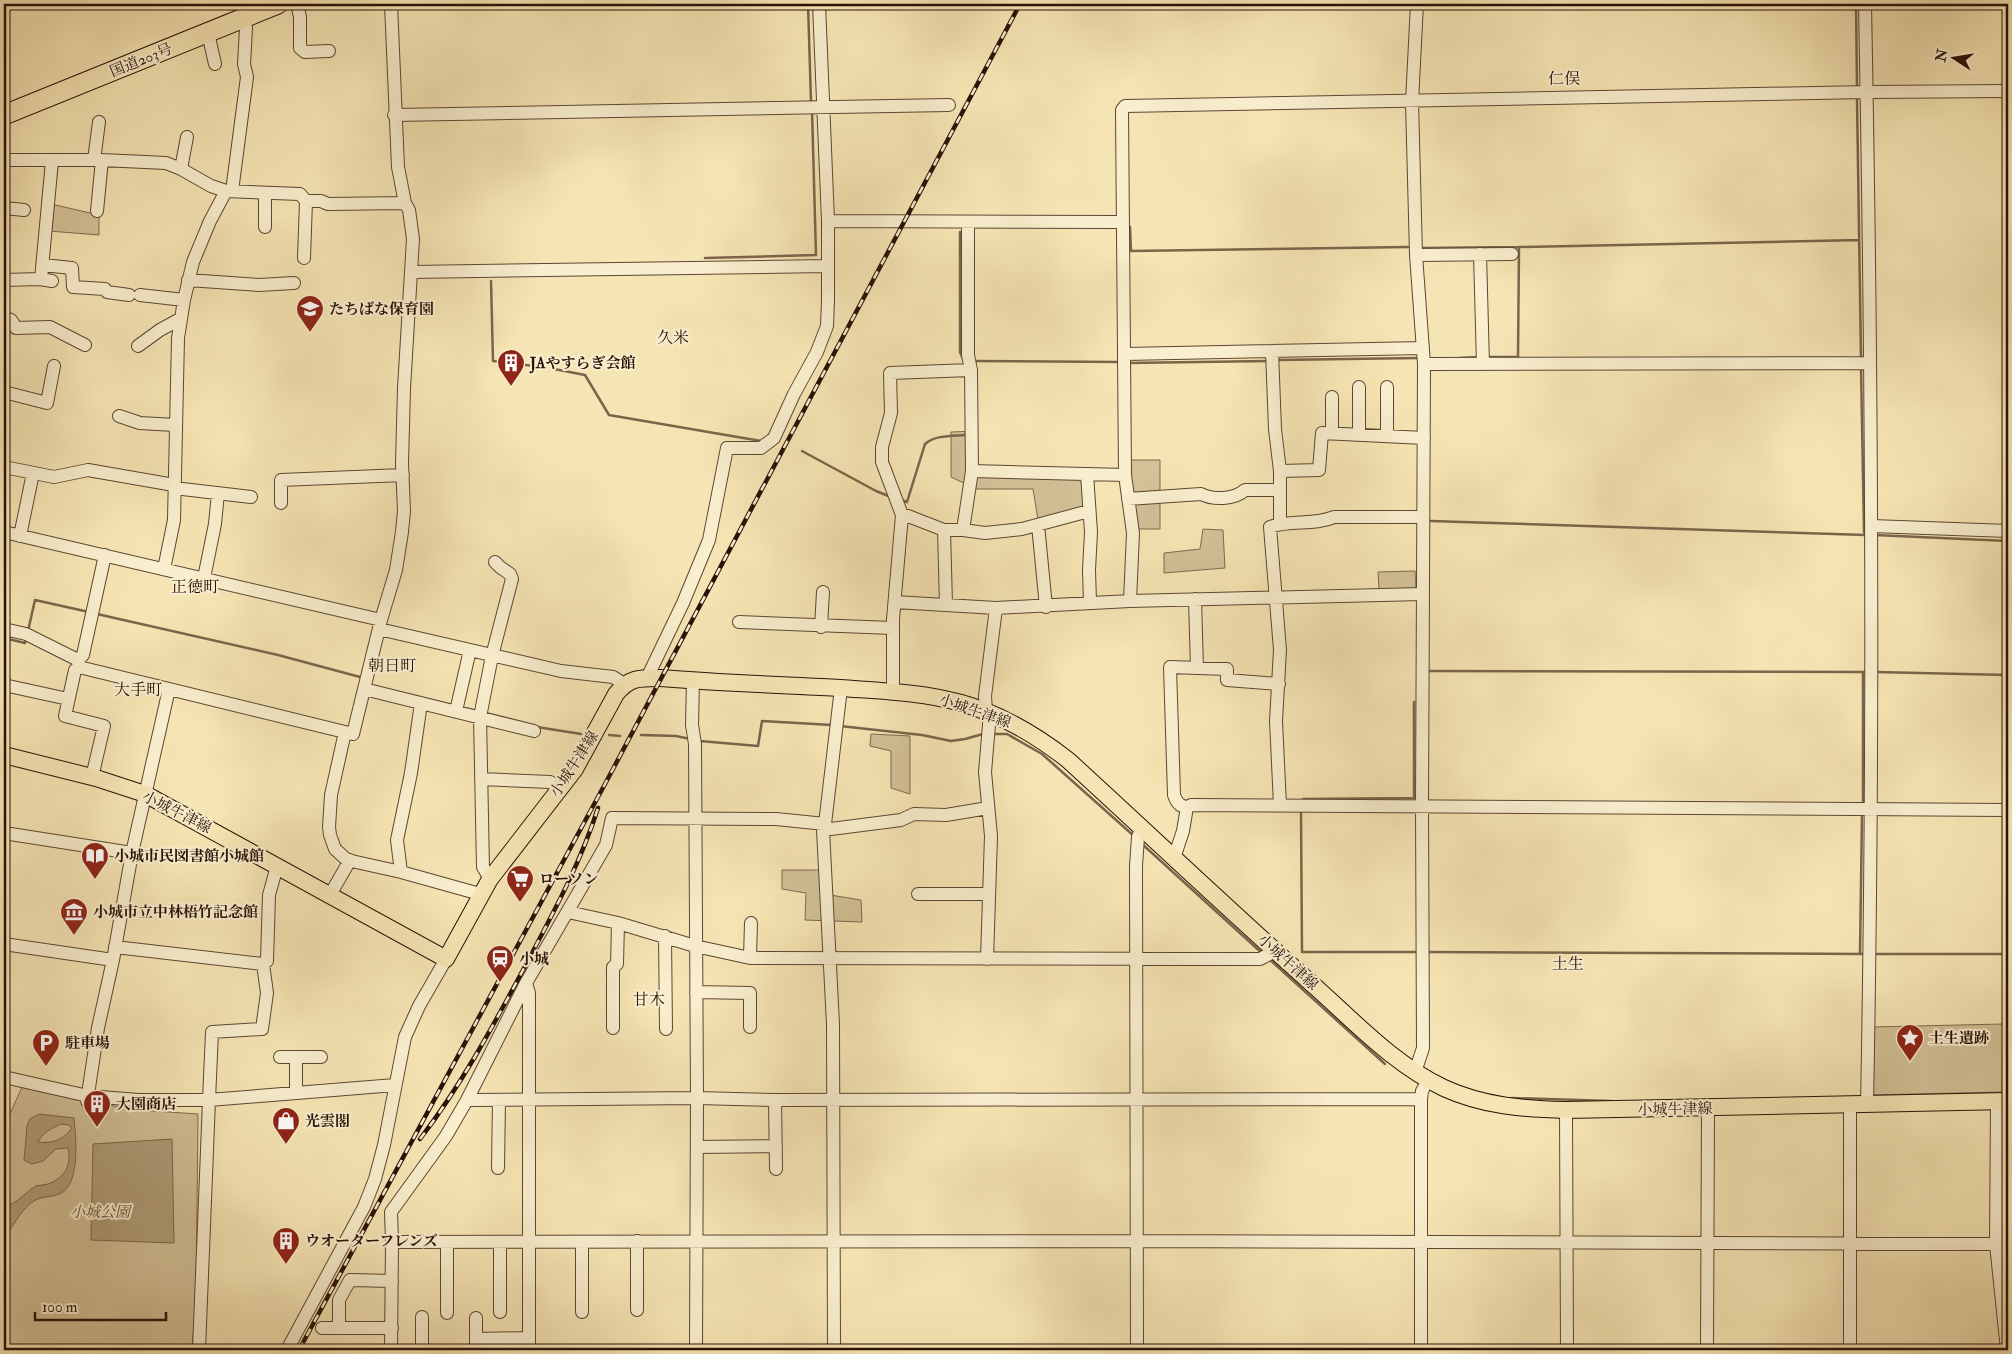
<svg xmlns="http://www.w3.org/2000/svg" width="2012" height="1354" font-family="'IM FELL Double Pica','Noto Serif JP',serif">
<rect width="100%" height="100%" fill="#f6e5b4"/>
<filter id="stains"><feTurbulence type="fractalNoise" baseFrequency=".004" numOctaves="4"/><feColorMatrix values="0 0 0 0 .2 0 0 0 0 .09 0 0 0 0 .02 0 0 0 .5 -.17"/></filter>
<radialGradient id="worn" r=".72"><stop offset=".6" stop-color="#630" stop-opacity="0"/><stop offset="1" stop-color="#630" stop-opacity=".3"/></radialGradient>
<path fill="#d3c197" stroke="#7e694f" d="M51,204L99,215V235L49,231Z
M976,431L977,466L1082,468L1085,509L1038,520L1033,489H976L951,477V432Z
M1129,460H1160V529H1137Z
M1203,529L1223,530L1225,568L1164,573V553L1200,549Z
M1415,571L1416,589L1379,590L1378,572Z
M871,734L910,736V794L891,788V751L870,746Z
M782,870H821L824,894L861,900L862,922L805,920L806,893L782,889Z
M2003,1024L2002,1092L1872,1095V1027Z
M22,1087L83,1101L139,1110L198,1114L196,1296L192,1350H4V1127Z"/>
<path fill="#b09d79" stroke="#7a654b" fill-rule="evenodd" d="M39,1114L74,1118C76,1137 80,1180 63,1192C55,1198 43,1195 34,1201C21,1209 16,1223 7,1233L4,1232V1183L6,1201L11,1204C20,1200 27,1191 36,1186C40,1185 44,1185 48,1184C65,1178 72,1165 68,1148L56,1149L43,1161L32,1164L24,1160L27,1126L30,1119ZM61,1124L68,1125L72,1128C64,1140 51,1144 38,1142C42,1133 52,1128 61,1124Z
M172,1139L174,1243L91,1240L93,1144Z"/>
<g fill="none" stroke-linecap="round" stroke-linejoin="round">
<path stroke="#7a654b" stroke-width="2.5" d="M808,4L811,102
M1856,4L1857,86
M1857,100L1861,358
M1130,227L1131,251L1408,247
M960,232V352L963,359
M1421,248L1519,247
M705,258L816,255L812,110
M491,281L493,361L542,367
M1487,357H1518L1519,247L1859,240
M1459,358L1479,357
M1277,360L1419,358
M972,361L1119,362
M1127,363L1269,361
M1861,366L1864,532L1867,535
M554,369L585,375L609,415L761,441
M802,451L876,491L891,497
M901,500L907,502L925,444C935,435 951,436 965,435L966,432
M1431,521L1866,535
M1875,535L2008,541
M97,614L278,655L360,677
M28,631L35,600L89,612
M4,638L25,643L26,639
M1428,671L1867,672
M1875,672L2008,675
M840,726L922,735L951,741L965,739L983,734
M537,727L581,734
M993,734H1007L1042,754L1134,836
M609,735L620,736
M641,735L676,736L690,739
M700,741L758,746L762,721L832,725
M1303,799L1414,798V702
M1863,805V672
M1301,812L1302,952H1417
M1141,843L1263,954
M1428,952L1865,954
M1860,954L1862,816
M1873,954H2007L2004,1095
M2007,954L2008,898
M1269,959L1385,1064
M1512,1098L1611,1101
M2005,1114L2004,1233L2008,1279"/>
<defs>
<path id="minor" d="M297,4L300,17V48L305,52L329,51
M1865,4C1872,371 1874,738 1867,1105
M208,33L215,64
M394,115L949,105
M4,160H102L166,163L181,169L211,186L226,191
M94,160L99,122
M181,169L187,137
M232,191L247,77L244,64L246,28L243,18L244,4
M4,208L24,210
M97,211L102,160
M828,221L1123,222
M968,222V355L971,370L972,471L1125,475
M265,227V193
M1480,254L1483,364
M1416,255L1512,254
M304,258L306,201
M43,265L72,268L73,287L105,289L107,292L129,295
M412,272L827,266
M41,279L52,161
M4,280L40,279L52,281
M188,280L259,285L294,283
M140,295L184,300
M4,318L11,320L16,328L50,327L85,345
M138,346L160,330L180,319
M1272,351L1275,429L1280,471
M1125,354L1423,348
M1424,364L1870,363
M4,392L47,403L54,366
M1332,397V433
M119,416L140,423L175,425
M1359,434V387
M1387,436V387
M4,467L54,477L88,470L174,485
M1087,474L1091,532L1089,570L1090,603
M174,488L251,497
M1128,499L1201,494C1213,500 1234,500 1245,490H1280
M281,503V480L403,475
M902,515L908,516L944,530H963L985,533L1022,529L1089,511
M1280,523V471L1319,470L1322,433L1424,438
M1038,525L1046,607
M1872,526L2008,531
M944,530L946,605
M963,530L972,471
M4,532L381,620
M20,536L33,473
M164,569L174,520L178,338L184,300L193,262L210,221L226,191L300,194L306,201H321L328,204L405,203
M204,578L215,524L218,493
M1195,599L1197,668
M1130,601L1133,533L1125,475L1122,110L1125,106L1866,92L2008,91
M895,602L996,608
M739,622L893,628
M821,627L823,592
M4,629L26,634L78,660L79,667L353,734L381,620L396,570L402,532L404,511L402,463L404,388L413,239L409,210L405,203L398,167L391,4
M379,629L561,671L613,677L624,684
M78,660L83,655L105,555
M79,667L75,670L65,716L104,726L92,777
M647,678L683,603L709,540L727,448H761L774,438L794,394L817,352L827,326L828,300V221L819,4
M693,680L692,725L695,744L697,1098L696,1350
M4,685L68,699
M364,689L534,731
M893,691V619L902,515L882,462V447L891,413L890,373L971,370
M456,711L470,650
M986,711L985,696L996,608L1130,601L1423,594
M345,732L331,795L329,827L330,835L335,849L347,860L401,872L480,894
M481,779L550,782L560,788
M1280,805L1276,721L1280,650L1270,527C1291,519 1314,526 1334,517H1423
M1187,807C1180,807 1176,801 1174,795L1170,667L1227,669V680L1279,684
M988,808L946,815L914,814L901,820L823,830L825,824L776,819L612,818L606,845L526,983L467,1100L446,1136L391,1212L392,1242L1138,1241L1996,1244
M825,824L841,688
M823,830L833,1024L834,1350
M4,833L132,853
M1174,858L1183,831L1187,807L1191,805L2008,810
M277,866L269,895L267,961L263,964L267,993L262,1029L212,1032L209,1100L395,1085
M401,872L397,840L411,773L421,703
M490,879L483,867L480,717L492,656L512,579L510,574L500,567L495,562
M918,894H989
M330,895L350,860
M568,912L618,923L695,946L750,958L1260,959L1275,951
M665,936L666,1029
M4,944L113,960
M115,947L263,964
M750,958L751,923
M987,959L991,836L985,772L990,713
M526,983L529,993V1350
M696,992L750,993V1027
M613,1028V967L617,964L618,923
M280,1057H321
M1415,1072L1423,1048L1422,806L1424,364L1416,255L1412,102L1417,4
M4,1077L88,1096L139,1100H209L199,1350
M296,1093V1057
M467,1100L697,1098L775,1100L1421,1099
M775,1100L776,1169
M87,1101L98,1028L113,960L132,853L169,689
M1997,1101L1996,1244L2007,1350
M1850,1105V1350
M1566,1110L1567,1350
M697,1147L776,1146
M498,1168L499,1100
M637,1241V1310
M447,1242V1313
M500,1242V1312
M582,1242V1312
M422,1317V1350
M476,1318V1350
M322,1328H392
M339,1328V1300L350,1280L392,1281
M476,1339L529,1338
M287,1350L364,1207L375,1179L384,1145L405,1037L419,1006L446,959
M391,1350L392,1242
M1137,1350L1136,866L1138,837L1142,828
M1421,1350V1099L1422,1091L1428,1080
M1707,1350L1708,1109"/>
<path id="major" d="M4,755L96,778L145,794L446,959L490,879L575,769L616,694C630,677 640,678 661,678C721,683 781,685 840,688C881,691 922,692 961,703C1001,714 1036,735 1068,760C1149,834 1229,910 1311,983C1353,1020 1393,1064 1444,1088C1483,1106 1524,1109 1566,1110L2008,1101"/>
<path id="highway" d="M4,115L278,4"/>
</defs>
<use href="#minor" stroke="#5c4632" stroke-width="14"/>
<use href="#major" stroke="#281107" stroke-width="18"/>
<use href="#highway" stroke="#281107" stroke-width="21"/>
<use href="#minor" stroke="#f9eece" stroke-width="12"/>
<use href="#major" stroke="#f6e5b4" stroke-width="16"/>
<use href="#highway" stroke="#f6e5b4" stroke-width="19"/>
<defs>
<path id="rail" d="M420,1139C460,1087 492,1028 523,970C551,917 580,865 598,808
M299,1350L605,784L1020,4"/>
</defs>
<use href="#rail" stroke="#281107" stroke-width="4.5"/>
<use href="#rail" stroke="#f9eece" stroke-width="2.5" stroke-dasharray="8" stroke-linecap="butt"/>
</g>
<defs>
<symbol id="school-pin" viewBox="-11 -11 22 30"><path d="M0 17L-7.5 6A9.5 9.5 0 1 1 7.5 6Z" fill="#8f2418" stroke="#f9eece"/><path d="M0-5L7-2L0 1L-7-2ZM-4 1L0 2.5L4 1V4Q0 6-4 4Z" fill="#fff"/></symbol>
<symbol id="building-pin" viewBox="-11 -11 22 30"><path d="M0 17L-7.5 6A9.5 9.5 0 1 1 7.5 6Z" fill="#8f2418" stroke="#f9eece"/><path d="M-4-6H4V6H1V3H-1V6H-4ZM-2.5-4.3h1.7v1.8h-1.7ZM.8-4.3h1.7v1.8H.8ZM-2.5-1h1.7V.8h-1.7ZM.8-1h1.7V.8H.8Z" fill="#fff"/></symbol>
<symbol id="library-pin" viewBox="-11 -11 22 30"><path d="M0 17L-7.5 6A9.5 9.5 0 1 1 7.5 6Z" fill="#8f2418" stroke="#f9eece"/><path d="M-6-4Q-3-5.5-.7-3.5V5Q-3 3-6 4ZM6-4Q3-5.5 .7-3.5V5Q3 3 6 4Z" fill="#fff"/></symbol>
<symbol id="supermarket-pin" viewBox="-11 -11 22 30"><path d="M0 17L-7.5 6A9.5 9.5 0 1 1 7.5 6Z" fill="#8f2418" stroke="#f9eece"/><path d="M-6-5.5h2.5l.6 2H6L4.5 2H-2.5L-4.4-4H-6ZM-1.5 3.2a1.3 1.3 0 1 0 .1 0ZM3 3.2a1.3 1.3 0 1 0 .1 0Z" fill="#fff"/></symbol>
<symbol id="museum-pin" viewBox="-11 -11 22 30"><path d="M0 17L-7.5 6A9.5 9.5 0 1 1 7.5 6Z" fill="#8f2418" stroke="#f9eece"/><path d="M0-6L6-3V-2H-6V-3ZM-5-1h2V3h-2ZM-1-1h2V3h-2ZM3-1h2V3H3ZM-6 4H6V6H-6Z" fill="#fff"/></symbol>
<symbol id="station-pin" viewBox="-11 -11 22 30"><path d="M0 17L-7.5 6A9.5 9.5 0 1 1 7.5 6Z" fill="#8f2418" stroke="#f9eece"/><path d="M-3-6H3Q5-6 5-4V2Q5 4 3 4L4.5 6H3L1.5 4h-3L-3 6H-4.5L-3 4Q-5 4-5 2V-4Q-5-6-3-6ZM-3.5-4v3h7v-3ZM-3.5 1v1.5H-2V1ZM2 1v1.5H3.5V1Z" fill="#fff"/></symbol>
<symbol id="sight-pin" viewBox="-11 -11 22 30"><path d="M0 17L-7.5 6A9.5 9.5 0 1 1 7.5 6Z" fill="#8f2418" stroke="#f9eece"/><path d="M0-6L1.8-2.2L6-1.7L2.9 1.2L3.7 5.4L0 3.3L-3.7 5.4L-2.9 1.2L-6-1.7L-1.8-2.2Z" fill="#fff"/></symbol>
<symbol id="parking-pin" viewBox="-11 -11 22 30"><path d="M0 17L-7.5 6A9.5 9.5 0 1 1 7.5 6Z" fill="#8f2418" stroke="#f9eece"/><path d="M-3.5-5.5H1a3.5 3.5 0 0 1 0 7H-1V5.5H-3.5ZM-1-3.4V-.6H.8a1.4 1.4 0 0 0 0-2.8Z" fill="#fff"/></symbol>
<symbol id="shop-pin" viewBox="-11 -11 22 30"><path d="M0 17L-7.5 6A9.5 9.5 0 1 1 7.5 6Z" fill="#8f2418" stroke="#f9eece"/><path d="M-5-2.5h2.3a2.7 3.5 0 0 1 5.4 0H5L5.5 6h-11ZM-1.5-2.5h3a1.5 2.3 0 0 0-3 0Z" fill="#fff"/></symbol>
</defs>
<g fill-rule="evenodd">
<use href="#school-pin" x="294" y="293" width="32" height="43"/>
<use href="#building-pin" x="495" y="347" width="32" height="43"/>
<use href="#library-pin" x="79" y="840" width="32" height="43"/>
<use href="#supermarket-pin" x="504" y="863" width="32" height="43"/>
<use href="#museum-pin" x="58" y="896" width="32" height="43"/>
<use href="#station-pin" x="484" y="943" width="32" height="43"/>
<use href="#sight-pin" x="1894" y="1022" width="32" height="43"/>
<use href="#parking-pin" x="30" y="1027" width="32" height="43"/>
<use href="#building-pin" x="81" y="1088" width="32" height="43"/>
<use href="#shop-pin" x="270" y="1105" width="32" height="43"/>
<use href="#building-pin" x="270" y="1225" width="32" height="43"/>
</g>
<g text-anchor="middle" stroke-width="4" stroke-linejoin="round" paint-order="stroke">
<g font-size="15" fill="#281107" stroke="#f9eece">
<text transform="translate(141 60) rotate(-22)" y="5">国道203号</text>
<text transform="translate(975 711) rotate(19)" y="5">小城牛津線</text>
<text transform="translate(574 764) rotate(-57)" y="5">小城牛津線</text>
<text transform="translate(177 812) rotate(27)" y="5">小城牛津線</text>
<text transform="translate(1288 962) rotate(42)" y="5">小城牛津線</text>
<text transform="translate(1675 1109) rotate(-1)" y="5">小城牛津線</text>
</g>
<g font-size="15" font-weight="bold" fill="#281107" stroke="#f9eece" text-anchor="start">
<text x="329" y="314">たちばな保育園</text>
<text x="530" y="368">JAやすらぎ会館</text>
<text x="114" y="861">小城市民図書館小城館</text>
<text x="539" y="884">ローソン</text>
<text x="93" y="917">小城市立中林梧竹記念館</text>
<text x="519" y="964">小城</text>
<text x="1929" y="1043">土生遺跡</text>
<text x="65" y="1048">駐車場</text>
<text x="116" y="1109">大園商店</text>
<text x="305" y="1126">光雲閣</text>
<text x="305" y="1246">ウオーターフレンズ</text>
</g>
<g font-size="15" font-style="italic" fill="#644f39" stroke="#f9eece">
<text x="100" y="1217">小城公園</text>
</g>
<g font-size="16" fill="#281107" stroke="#f9eece">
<text x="1564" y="84">仁俣</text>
<text x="673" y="343">久米</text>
<text x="195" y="592">正徳町</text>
<text x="392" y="671">朝日町</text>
<text x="138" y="695">大手町</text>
<text x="1568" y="969">土生</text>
<text x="649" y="1005">甘木</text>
</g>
</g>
<rect width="2012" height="1354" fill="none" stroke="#f6e5b4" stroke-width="20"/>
<rect x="5" y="5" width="2002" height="1344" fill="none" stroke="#281107" stroke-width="2.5"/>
<rect x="10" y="10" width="1992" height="1334" fill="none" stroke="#281107"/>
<g transform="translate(1954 58) rotate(282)" stroke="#f9eece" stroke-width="4" paint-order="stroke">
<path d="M0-4L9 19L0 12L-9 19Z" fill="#281107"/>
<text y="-8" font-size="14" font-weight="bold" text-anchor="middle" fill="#281107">N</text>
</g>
<path d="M35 1312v8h131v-8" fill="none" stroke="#281107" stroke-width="2.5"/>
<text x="42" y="1312" font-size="15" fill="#281107" stroke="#f9eece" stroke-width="4" paint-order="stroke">100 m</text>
<rect width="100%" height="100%" filter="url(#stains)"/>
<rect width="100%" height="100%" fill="url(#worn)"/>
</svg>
